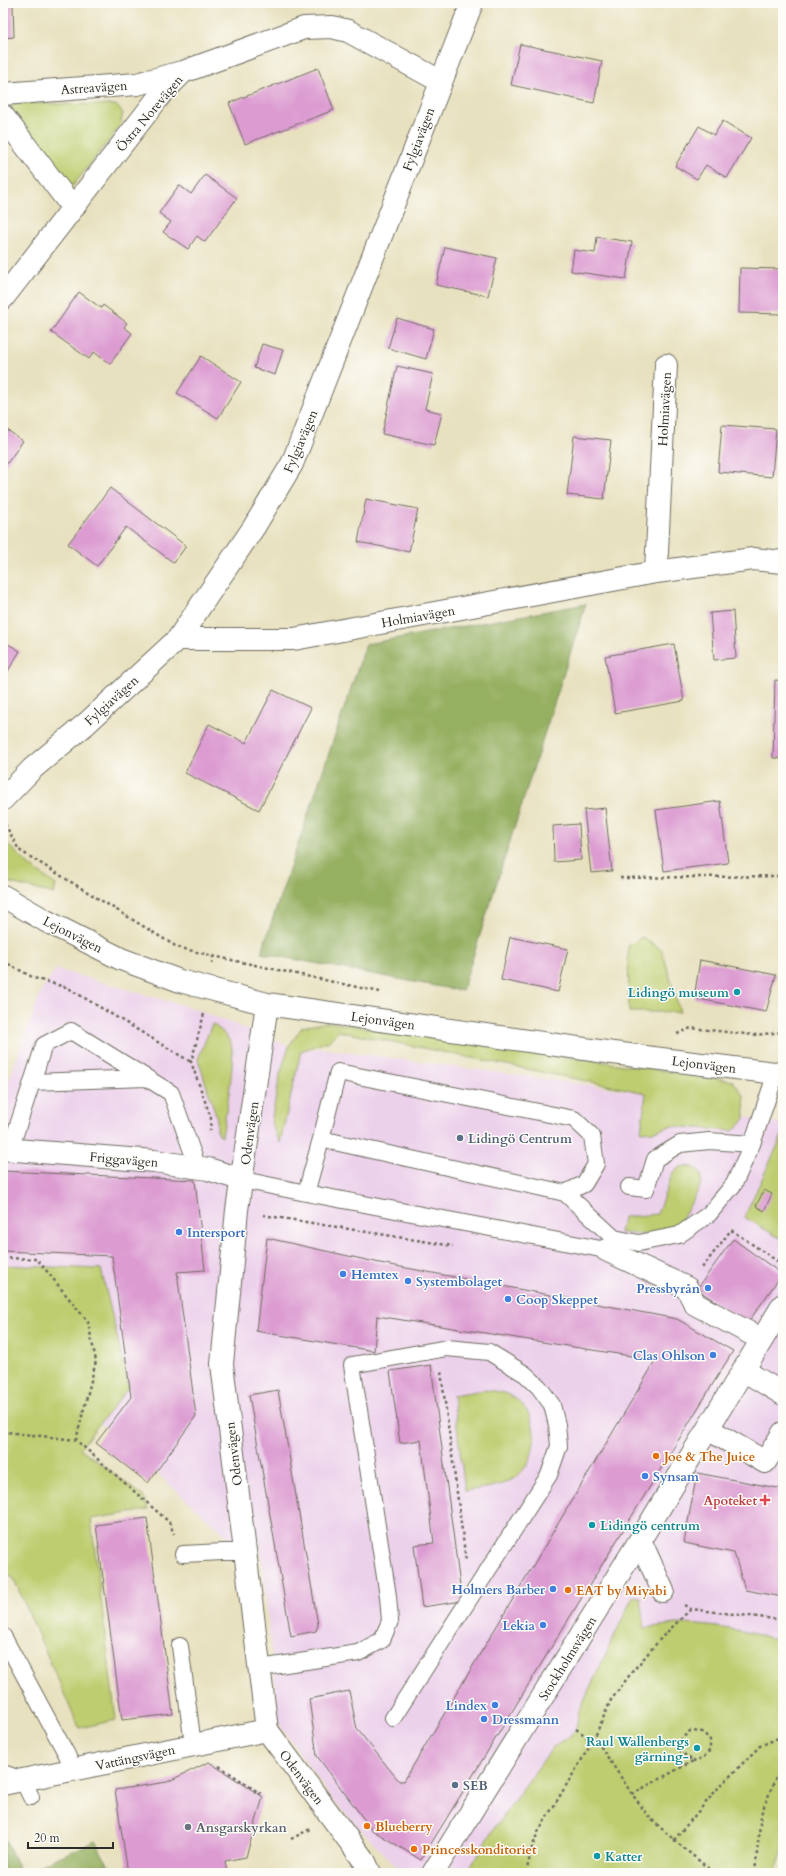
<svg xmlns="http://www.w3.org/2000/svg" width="786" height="1876" font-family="Cardo,serif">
<rect width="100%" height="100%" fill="#fdfcf7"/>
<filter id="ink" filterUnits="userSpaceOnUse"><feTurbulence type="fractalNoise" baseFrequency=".025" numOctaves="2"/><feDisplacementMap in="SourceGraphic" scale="8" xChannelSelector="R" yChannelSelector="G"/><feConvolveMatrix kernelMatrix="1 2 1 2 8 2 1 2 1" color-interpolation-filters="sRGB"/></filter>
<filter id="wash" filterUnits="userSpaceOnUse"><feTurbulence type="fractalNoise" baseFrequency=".012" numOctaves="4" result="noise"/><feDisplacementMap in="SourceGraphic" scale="16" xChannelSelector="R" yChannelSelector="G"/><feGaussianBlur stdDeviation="0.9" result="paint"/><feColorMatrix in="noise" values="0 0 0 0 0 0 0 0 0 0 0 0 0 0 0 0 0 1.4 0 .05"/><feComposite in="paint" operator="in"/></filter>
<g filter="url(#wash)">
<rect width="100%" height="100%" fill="#e8e1bf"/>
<path fill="#ecd1eb" d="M56,969L195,1009L301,1051L319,1048L647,1093L783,1125V1134L744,1217L783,1240V1641L759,1635L676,1624L645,1628L641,1597H633L579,1711L576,1729L569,1737L553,1747L493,1830L467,1873H403L335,1803L279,1724L260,1543L233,1541L3,1336V1097L41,991Z"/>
<path fill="#becd70" stroke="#747c4e" d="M8,103L116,105L123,113L120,126L72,187Z
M3,840L30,866L56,885L54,894L3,881Z
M642,937L662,950L680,1012H629L628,946Z
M328,1022L733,1081L744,1096L745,1119L733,1131L671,1126L655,1131L641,1132L646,1093L338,1031L329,1041L301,1051L280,1143L271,1123L280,1074L289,1046L302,1027Z
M212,1024C219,1028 228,1036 231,1044C236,1063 225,1116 222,1137L217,1133V1119L198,1059Z
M783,1134V1240L744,1217Z
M687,1166C715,1170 695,1196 687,1210C683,1216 677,1228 669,1232C659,1237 632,1233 620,1233L623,1217L657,1214L673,1172L680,1167Z
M3,1265L101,1269L129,1387L80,1448L144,1497L148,1510L91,1519L116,1720L79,1728L13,1577L3,1576Z
M484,1390C493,1391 503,1391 511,1396C542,1412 541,1462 513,1479C498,1488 482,1488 465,1491L453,1395Z
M633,1596L641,1597L645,1628C655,1627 666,1625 676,1624C712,1624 749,1632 783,1641V1851L775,1873H467L493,1830L553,1747L569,1737L576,1729L579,1711Z"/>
<path fill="#96b062" stroke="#606e46" d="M586,604L462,991L261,953L366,644Z
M3,1835L21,1873H3Z
M95,1841L113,1873H23Z"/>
<g id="blocks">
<path fill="#dc9bd1" d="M3,3H13L14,37L3,38Z
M520,44L602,61L594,103L511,85Z
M318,68L334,110L245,144L229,103Z
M723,121L751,138L727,178L706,165L697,179L675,166L699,126L714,135Z
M205,175L237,198L205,242L197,236L188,249L163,232L171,222L159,213L179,185L191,194Z
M597,237L632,242L626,279L571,271L574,250L595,253Z
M445,247L497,258L488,296L436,285Z
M740,268L783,269V314L739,313Z
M79,292L101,308L103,305L127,323L124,327L132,333L110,364L94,352L89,359L51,332Z
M397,318L434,329L426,359L388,348Z
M262,344L283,350L275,375L254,368Z
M201,356L241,382L218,418L177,393Z
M397,366L433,374L425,409L442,413L434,445L382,434Z
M722,425L776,429L772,477L718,472Z
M3,427L23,441L3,469Z
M574,436L611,440L604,499L567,495Z
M110,488L186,546L174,563L126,527L97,566L68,544Z
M366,499L418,509L409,552L358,542Z
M733,611L736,658L714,660L710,613Z
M3,641L20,651L3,679Z
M674,644L684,701L615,713L605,656Z
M775,680L783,681V758H773Z
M273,690L311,708L259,810L185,773L209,724L246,743Z
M720,801L728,863L664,871L656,810Z
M605,808L612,871L591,873L584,810Z
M579,824L581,860L554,862L553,826Z
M510,937L568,949L558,992L501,980Z
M700,960L776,975L766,1012L694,998Z
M3,1171L195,1180L205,1270L177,1272L196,1416L148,1483L96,1443L131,1397L112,1256L3,1251Z
M764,1190L772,1194L764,1211L756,1206Z
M267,1238L380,1263L677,1319L733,1351L421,1860L372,1830L317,1756L309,1699L349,1691L357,1729L399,1781H404L656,1360L377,1316L374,1351L256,1331Z
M733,1239L782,1274L747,1324L697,1289Z
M431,1365L462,1601L422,1607L414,1545L434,1543L421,1440L400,1443L390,1371Z
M278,1390L318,1625L316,1631L291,1636L249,1395Z
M697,1473L783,1489V1597L745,1590L734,1553L684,1543Z
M147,1518L173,1714L122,1720L96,1525Z
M209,1762L263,1797L246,1857L225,1861L227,1873H128L115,1790L167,1782Z"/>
</g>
</g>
<g filter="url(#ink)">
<use href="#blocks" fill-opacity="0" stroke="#6d6b5f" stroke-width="1"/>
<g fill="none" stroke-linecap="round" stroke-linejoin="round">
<defs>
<path id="lane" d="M32,1082L147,1078
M321,1139L338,1072L574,1119L592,1136L596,1164L584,1184L565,1193
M10,1150L44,1045L71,1031L171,1093L198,1168
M243,1180L306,1193L321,1139L565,1193L614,1238L639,1243L679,1235L709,1214L734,1184L752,1144L776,1073
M629,1187L646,1189L655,1159L680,1144L709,1141L752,1144
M306,1193L606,1250
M183,1554L223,1552H246
M3,1636L67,1755L73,1769
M180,1646L193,1745
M260,1668L358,1653L382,1640L390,1621L388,1596L352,1365L447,1348L489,1352L525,1374L539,1387L552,1405L557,1425L559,1446L549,1475L393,1718
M3,1773L23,1780L31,1797"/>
<path id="street" d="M3,94L137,84L182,72
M3,116L73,208
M3,298L162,93L183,72L304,28L332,27L348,31L440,81
M656,572L666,365
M178,639H294L656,572L753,559L783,562
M3,799L32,769L87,723L178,639L254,527L292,464L472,3
M3,1149L154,1161L208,1169L243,1180
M606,1250L687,1288L695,1304L761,1339
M743,1370L783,1394
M708,1429L765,1462L783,1433
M640,1540L663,1591
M3,1784L267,1730
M433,1873L640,1540L783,1305"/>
<path id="secondary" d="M3,896L46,921L121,959L180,981L267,1004L613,1053L783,1074
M267,1004L237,1210L222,1364L267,1730L365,1862L370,1873"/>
</defs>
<use href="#lane" stroke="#6d6b5f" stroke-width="18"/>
<use href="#street" stroke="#6d6b5f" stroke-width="24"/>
<use href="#secondary" stroke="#6d6b5f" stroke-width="24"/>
<path stroke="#6d6b5f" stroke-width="2.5" stroke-dasharray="3 3" stroke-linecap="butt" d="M5,824L19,850L177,947L213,956L380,992
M620,878L779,876L783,878
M3,961L34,978L68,988L191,1062
M212,964L213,956
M204,1014L191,1062L211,1118L210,1131
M677,1034L691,1028L754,1035L783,1032
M263,1215L453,1246
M3,1258L37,1259L88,1322L96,1361L76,1440
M702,1268L731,1230L783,1265
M441,1372L466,1561
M3,1426L6,1432
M3,1434L6,1432L76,1440L169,1522L174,1534
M684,1605L691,1609L783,1620
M576,1729L601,1747L632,1794L650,1818L674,1840L714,1873
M219,1766L261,1794
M632,1794L693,1761L681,1752L680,1740L690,1731L703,1732L710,1740V1750L703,1758L693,1761
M291,1839L310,1829
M674,1840L719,1787L760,1746L778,1738H783
M526,1873L532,1848L538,1832L593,1741L611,1700L632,1672L662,1637L691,1609
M755,1873L761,1814L783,1760
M781,1873L783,1867"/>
<use href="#lane" stroke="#fff" stroke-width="16"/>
<use href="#street" stroke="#fff" stroke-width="22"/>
<use href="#secondary" stroke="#fff" stroke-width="22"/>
</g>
</g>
<g fill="#0f9aa8" stroke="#fdfcf7" stroke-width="1.5">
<circle cx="737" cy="992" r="4"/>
<circle cx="592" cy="1525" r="4"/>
<circle cx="697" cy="1748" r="4"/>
<circle cx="597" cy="1856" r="4"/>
</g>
<g fill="#5c6f8a" stroke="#fdfcf7" stroke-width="1.5">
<circle cx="460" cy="1138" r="4"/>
<circle cx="455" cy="1785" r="4"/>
</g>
<g fill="#3f7fe0" stroke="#fdfcf7" stroke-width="1.5">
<circle cx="179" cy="1232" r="4"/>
<circle cx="343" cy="1274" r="4"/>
<circle cx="408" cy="1281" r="4"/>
<circle cx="708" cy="1288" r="4"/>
<circle cx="508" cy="1299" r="4"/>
<circle cx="713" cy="1355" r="4"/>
<circle cx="645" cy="1476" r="4"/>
<circle cx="553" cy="1589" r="4"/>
<circle cx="543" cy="1625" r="4"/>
<circle cx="495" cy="1705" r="4"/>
<circle cx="484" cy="1719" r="4"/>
</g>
<g fill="#e8710a" stroke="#fdfcf7" stroke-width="1.5">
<circle cx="656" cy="1456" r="4"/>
<circle cx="568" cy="1590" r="4"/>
<circle cx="367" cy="1826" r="4"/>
<circle cx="414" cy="1849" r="4"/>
</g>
<path fill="#e0444e" stroke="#fdfcf7" stroke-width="1.5" d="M763 1494h4v4h4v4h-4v4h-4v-4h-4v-4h4z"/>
<circle fill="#6b7280" stroke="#fdfcf7" stroke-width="1.5" cx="188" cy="1827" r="4"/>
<g text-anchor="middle" stroke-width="3" stroke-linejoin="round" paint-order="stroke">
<g font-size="13" fill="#2b2b2b" stroke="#fdfcf7">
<text transform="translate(94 87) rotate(-4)" y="5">Astreavägen</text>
<text transform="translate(149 113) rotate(-50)" y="5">Östra Norevägen</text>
<text transform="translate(418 139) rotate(-69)" y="5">Fylgiavägen</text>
<text transform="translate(664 409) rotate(-87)" y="5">Holmiavägen</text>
<text transform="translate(300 441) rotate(-67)" y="5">Fylgiavägen</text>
<text transform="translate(418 616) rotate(-10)" y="5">Holmiavägen</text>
<text transform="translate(111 700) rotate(-42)" y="5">Fylgiavägen</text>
<text transform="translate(73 934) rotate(27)" y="5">Lejonvägen</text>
<text transform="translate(383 1020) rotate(8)" y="5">Lejonvägen</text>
<text transform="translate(704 1064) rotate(7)" y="5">Lejonvägen</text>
<text transform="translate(249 1133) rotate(-82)" y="5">Odenvägen</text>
<text transform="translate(124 1159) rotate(5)" y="5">Friggavägen</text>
<text transform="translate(233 1454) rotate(-97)" y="5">Odenvägen</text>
<text transform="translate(567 1658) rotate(-58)" y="5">Stockholmsvägen</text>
<text transform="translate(135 1757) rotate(-12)" y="5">Vattängsvägen</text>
<text transform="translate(302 1777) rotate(53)" y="5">Odenvägen</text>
</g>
<g font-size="13" font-weight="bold" fill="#0d838f" stroke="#fdfcf7" text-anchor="end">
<text x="729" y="997">Lidingö museum</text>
<text x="600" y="1530" text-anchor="start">Lidingö centrum</text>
<text x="689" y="1746">Raul Wallenbergs<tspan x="689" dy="15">gärning-</tspan></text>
<text x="605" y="1861" text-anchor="start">Katter</text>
</g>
<g font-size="13" font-weight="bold" fill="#4e5e75" stroke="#fdfcf7" text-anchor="start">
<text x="468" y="1143">Lidingö Centrum</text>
<text x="463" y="1790">SEB</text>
</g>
<g font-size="13" font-weight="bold" fill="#366cbe" stroke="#fdfcf7" text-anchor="start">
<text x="187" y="1237">Intersport</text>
<text x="351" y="1279">Hemtex</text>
<text x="416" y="1286">Systembolaget</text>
<text x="700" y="1293" text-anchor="end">Pressbyrån</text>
<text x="516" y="1304">Coop Skeppet</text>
<text x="705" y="1360" text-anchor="end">Clas Ohlson</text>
<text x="653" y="1481">Synsam</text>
<text x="545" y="1594" text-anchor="end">Holmers Barber</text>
<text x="535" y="1630" text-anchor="end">Lekia</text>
<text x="487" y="1710" text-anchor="end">Lindex</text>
<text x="492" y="1724">Dressmann</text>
</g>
<g font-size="13" font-weight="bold" fill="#c56008" stroke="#fdfcf7" text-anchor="start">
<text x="664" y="1461">Joe &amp; The Juice</text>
<text x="576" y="1595">EAT by Miyabi</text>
<text x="375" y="1831">Blueberry</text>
<text x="422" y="1854">Princesskonditoriet</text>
</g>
<g font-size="13" font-weight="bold" fill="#be3a42" stroke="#fdfcf7" text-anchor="end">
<text x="757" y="1505">Apoteket</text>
</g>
<g font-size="13" font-weight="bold" fill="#5b616d" stroke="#fdfcf7" text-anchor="start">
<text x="196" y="1832">Ansgarskyrkan</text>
</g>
</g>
<rect width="786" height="1876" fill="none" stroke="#fdfcf7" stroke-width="16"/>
<path d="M28 1842v6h85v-6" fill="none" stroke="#2b2b2b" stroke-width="2"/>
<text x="34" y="1842" font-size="12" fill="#2b2b2b" stroke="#fdfcf7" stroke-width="3" paint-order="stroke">20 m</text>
</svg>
